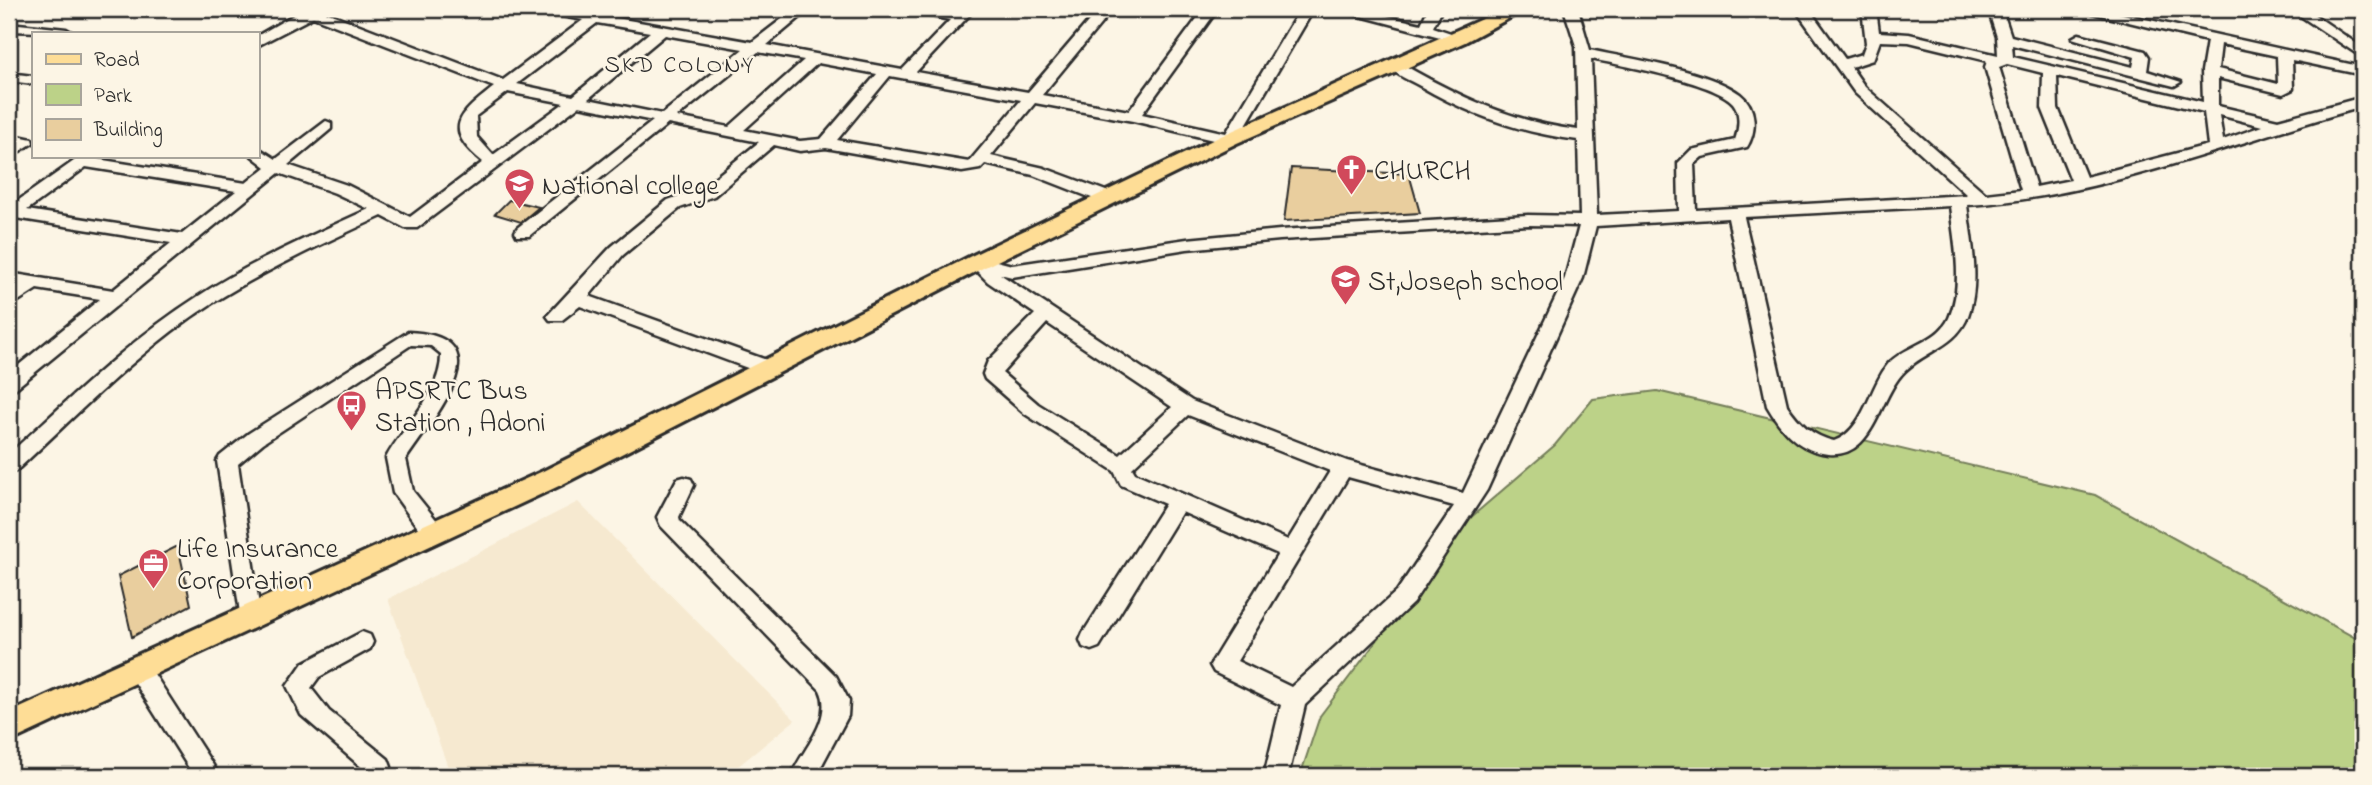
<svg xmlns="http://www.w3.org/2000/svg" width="2372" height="785" font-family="'Indie Flower',sans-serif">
<rect width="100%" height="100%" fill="#fcf5e5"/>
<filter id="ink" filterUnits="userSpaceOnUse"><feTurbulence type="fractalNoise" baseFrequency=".0143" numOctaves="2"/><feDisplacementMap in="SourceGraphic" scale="14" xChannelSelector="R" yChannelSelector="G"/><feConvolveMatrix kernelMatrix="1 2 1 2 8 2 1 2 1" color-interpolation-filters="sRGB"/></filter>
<g filter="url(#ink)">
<path fill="#f6e9d0" d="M578,502L795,720L726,776H451L388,599Z"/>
<path fill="#bcd288" stroke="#747e5a" stroke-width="2" d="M1657,391L2095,495L2363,642V776H1300L1320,716L1469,519L1555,445L1593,399Z"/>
<path fill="#e9ce9e" stroke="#2b2b2b" stroke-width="2" d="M1291,168L1409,174L1420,213L1284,221Z
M509,200L539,207L521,222L495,214Z
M178,546L191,605L132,637L118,576Z"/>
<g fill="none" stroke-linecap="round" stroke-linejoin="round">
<defs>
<path id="minor" d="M304,9H318L503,80L583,20L540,12L538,9H566L752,42L795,9H810L767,45L902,70L950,20L911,12L909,9L956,13L961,9H975L916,72L1028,92L1099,9H1113L1042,95L1129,111L1204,9H1218L1142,114L1226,133L1300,9H1314L1236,142L1230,144L1133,121L1035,103L991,156L1044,168L1114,194L1116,198L1114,202H1102L1033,175L985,164L980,169L962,172L826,148L800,151L774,145L714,196L680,208L623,255L589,296L775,363L777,368L775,373H761L580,306L562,320H550L547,316L611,247L668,200L702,188L759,142L668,124L529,236H517L515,232L517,228L653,121L579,106L417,228H405L382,216C324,243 265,270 211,304C139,350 78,414 16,471L9,474V454C69,400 128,341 197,297C251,262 310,236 369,209L335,193L279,173L16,388L9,390V373L100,299L37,289L9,307V292L17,286L9,285V273L113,290L171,243L9,217V207L81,156H99L97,159L246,183L266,167L252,156H257V147L276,159L326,121L331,123V129L288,165L347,185L410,217L483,162C440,128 461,113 494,87L313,17L257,46V36ZM597,23L650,32L573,96L517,84ZM665,35L743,49L662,114L588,99ZM758,52L804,60L729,127L677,117ZM818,63L877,74L821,139L800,141L744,130ZM890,76L1021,100L969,162L837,140ZM508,92L564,103L493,155L477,137L476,116ZM86,167L236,191L182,234L27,210Z
M1334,9H1357L1421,24L1428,9H1442L1433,27L1466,38L1459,42Z
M1564,9H1578L1590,50C1630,59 1708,70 1740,94C1757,107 1757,131 1747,147L1702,157L1694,164L1696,210L1967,195L1855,93L1795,9H1809L1845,59L1862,54L1866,43L1862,9H1876L1879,32L1909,34L1998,55L1997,37L1988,9H2002L2011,36L2133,67L2135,57L2072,38L2079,34L2145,51L2149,57L2147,71L2181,82L2174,86L2012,45L2013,57L2203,102L2202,71L2207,41L2075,9H2100L2363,67V75L2292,60L2293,89L2283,94L2218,78V106L2278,120L2363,97V107C2232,142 2104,197 1967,205C1971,241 1981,281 1968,316C1956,347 1926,350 1905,371C1877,398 1875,464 1822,453C1796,448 1780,428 1767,406L1728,218L1596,226L1583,278L1487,490L1413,603L1305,705L1288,776H1264L1281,705L1214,672L1210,665L1278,554L1182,512L1099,647L1091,650L1083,647L1080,640L1083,633L1165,504L1121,485L1114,471L1025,414L985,379L983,374L988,361L1035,314L988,282L968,262L977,256L1012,265L1187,239L1280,230L1528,215L1580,216L1578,140C1520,133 1470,115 1420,86C1409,80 1396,75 1388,66L1390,63H1400C1458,96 1511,122 1578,130L1576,46ZM1880,41L1909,42L1987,61L1985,67L2021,190L1986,194L1865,87L1851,67L1873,60ZM2221,44L2277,56L2278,84L2218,69ZM1591,59C1620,65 1715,82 1733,103C1741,113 1739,129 1735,140L1691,150L1678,163L1679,211L1597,215ZM2007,64L2043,73L2042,108L2071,180L2036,187L1999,67ZM2057,76L2204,112L2208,145L2086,177L2058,108ZM2219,115L2262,126L2223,140ZM1950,206C1954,242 1964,284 1949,318C1938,342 1906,345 1889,363C1870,385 1864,431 1834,441C1812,436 1799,423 1787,405L1744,217ZM1528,225L1579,226L1565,278L1463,493L1347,461L1192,401L1000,274L1012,277L1187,249L1280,240ZM1047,323L1172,407L1120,455L1038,404L1002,373ZM1188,415L1330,471L1288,540L1135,473L1132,468ZM1348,477L1454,506L1397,591L1291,687L1237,661Z
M2290,9H2306L2363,48V58Z
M9,23L66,29L73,33L9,31Z
M9,73L33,76V84L9,81Z
M9,134L32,139L33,143L9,158V146L12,144H9Z
M408,332C506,336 435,415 406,459L413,491L442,527L445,533L442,539L434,541L426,539L393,493L386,458C403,426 442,393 441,354L431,346L411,345L263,443L238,464L261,619L258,626L250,628L242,626L217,461L220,456L249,433Z
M684,477L691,479L694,485L679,517L680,521L836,676L849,701L848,716L816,776H791C802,750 834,719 820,690L661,526L657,517L677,479Z
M362,632L370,635L373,642L370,649L319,677L311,688L329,711L388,759L391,767L389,776H365L366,771L301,715L287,686L303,663Z
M139,660L147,663L220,776H194L127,670L131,663Z"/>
<path id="major" d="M1504,9H1526L1465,42L1237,143L985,267L561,485L9,742V713L543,471L969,257L1223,135Z"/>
</defs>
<use href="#minor" stroke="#2b2b2b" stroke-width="5"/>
<use href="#major" stroke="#2b2b2b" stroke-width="6"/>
<use href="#minor" fill="#fcf5e5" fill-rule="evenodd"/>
<use href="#major" fill="#fedd96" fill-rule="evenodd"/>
</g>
</g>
<defs>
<symbol id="church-pin" viewBox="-11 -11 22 30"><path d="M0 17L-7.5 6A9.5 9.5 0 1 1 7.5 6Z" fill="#d1495b" stroke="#fcf5e5"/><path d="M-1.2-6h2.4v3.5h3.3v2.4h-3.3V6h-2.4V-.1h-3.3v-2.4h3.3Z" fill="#fff"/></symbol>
<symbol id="university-pin" viewBox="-11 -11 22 30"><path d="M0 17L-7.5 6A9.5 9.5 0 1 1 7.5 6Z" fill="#d1495b" stroke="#fcf5e5"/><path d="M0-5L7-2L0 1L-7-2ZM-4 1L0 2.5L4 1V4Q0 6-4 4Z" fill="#fff"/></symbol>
<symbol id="school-pin" viewBox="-11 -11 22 30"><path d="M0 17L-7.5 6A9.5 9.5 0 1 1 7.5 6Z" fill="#d1495b" stroke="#fcf5e5"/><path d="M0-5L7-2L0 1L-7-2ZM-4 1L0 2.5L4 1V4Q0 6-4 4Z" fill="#fff"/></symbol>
<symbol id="bus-pin" viewBox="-11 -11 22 30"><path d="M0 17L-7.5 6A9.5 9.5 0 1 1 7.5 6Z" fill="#d1495b" stroke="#fcf5e5"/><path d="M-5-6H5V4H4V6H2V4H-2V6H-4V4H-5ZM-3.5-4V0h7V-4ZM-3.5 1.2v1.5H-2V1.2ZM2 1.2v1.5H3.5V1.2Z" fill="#fff"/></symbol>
<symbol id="office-pin" viewBox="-11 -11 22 30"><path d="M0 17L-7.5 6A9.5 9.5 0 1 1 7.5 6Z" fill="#d1495b" stroke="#fcf5e5"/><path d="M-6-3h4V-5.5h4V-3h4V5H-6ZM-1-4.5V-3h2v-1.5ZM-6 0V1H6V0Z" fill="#fff"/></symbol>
</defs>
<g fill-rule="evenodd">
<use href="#church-pin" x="1334" y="152" width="35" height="47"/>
<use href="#university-pin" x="502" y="166" width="35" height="47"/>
<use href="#school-pin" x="1328" y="262" width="35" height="47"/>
<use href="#bus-pin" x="334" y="388" width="35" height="47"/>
<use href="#office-pin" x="136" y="546" width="35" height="47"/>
</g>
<g text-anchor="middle" stroke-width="5" stroke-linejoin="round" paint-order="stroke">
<g font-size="24" letter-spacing="2" fill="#2b2b2b" stroke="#fcf5e5">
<text x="680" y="72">SKD COLONY</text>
</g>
<g font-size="28" fill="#2b2b2b" stroke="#fcf5e5" text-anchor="start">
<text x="1374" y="179">CHURCH</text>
<text x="542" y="194">National college</text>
<text x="1368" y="290">St,Joseph school</text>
<text x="375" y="399">APSRTC Bus<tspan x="375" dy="32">Station , Adoni</tspan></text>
<text x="177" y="557">Life Insurance<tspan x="177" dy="32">Corporation</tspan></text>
</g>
</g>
<rect width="2372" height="785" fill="none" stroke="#fcf5e5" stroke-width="35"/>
<rect x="18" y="18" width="2337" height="750" fill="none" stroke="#2b2b2b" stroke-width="2.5" filter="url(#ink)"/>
<rect x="32" y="32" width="228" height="126" fill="#fcf5e5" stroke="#a8a49b" stroke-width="2"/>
<rect x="46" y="54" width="35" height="10" fill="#fedd96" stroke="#a8a49b" stroke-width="2"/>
<text x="94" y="66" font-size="21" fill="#2b2b2b">Road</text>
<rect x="46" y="84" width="35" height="21" fill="#bcd288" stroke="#a8a49b" stroke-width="2"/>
<text x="94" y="102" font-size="21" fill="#2b2b2b">Park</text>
<rect x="46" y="119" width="35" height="21" fill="#e9ce9e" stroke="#a8a49b" stroke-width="2"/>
<text x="94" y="136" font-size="21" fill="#2b2b2b">Building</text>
</svg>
